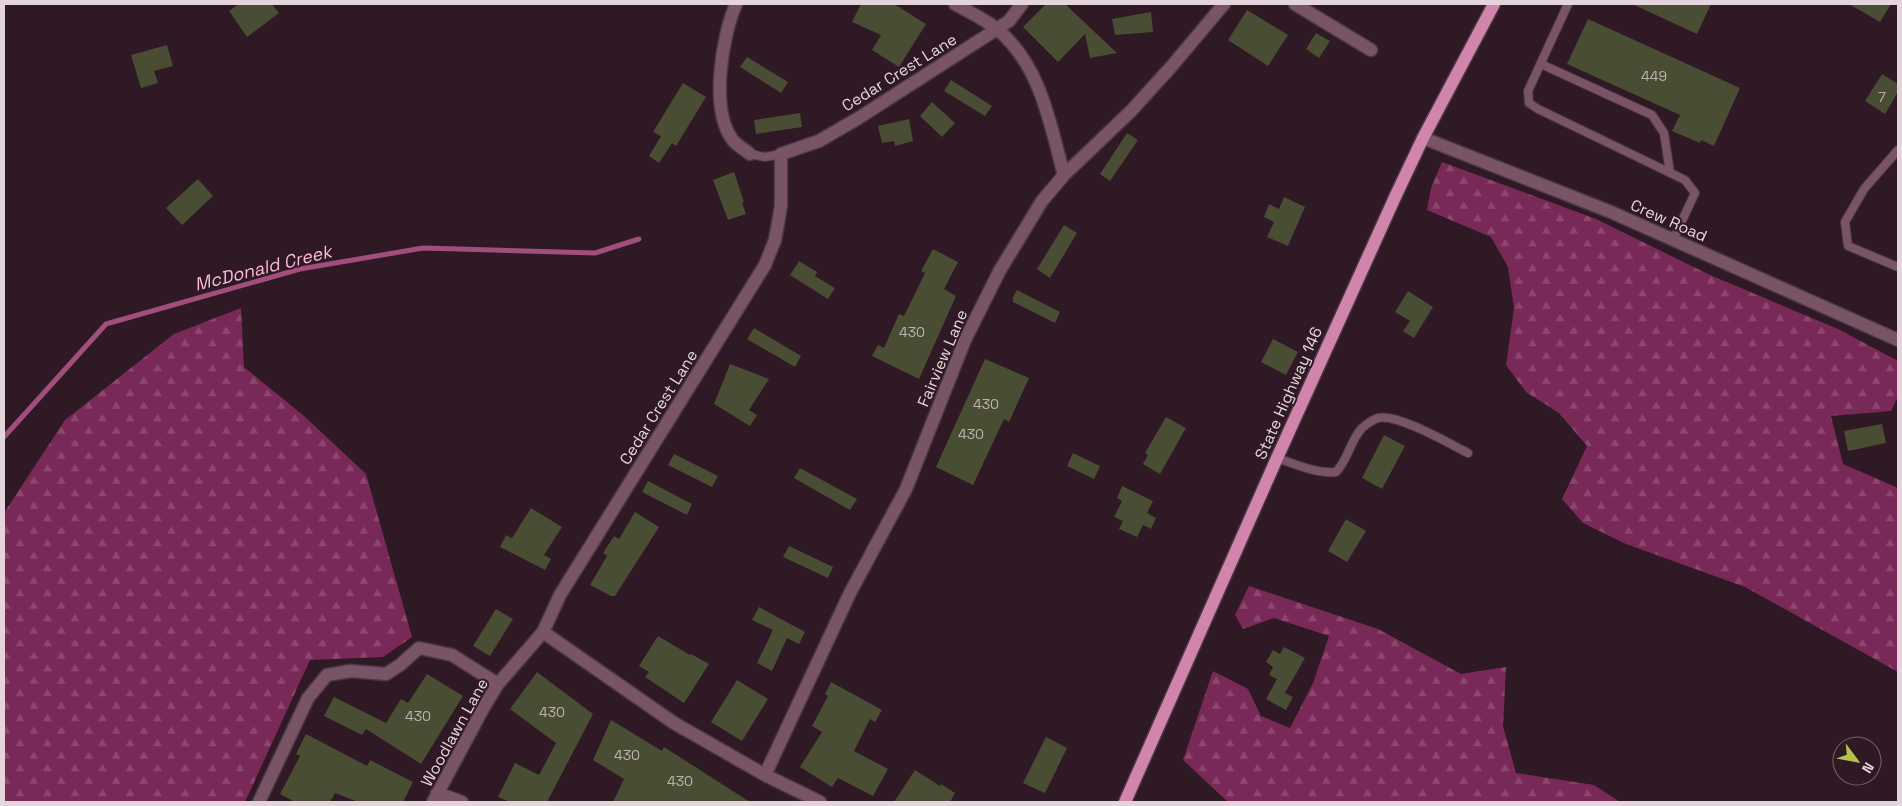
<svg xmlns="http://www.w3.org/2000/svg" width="1902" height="806" font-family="'Space Grotesk',sans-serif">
<defs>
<pattern id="forest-firs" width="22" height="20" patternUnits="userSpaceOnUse" patternTransform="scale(1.25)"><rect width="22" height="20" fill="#792958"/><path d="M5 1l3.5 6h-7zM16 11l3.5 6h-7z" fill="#8c476f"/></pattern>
</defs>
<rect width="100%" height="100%" fill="#2f1925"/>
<path fill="url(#forest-firs)" d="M1442,162L1596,219L1710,275L1838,329L1898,361V396L1891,411L1831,416L1843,464L1898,488V672L1745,587L1626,544L1583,523L1562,499L1587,446L1559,413L1526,392L1506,365L1514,308L1508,267L1491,237L1427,210L1431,188Z
M241,308L244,367L304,416L366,474L412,637L383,657L310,660L245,802H4V513L65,420L174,334Z
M1249,586L1378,629L1461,674L1506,667L1503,726L1516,773L1594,785L1620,802H1228L1183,760L1213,671L1248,689L1261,716L1290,728L1313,683L1329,636L1274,618L1243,629L1235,615Z"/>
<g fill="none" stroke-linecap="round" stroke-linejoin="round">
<path stroke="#a24e7c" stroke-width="5" d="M4,437L106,324L300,269L423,248L595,253L639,239"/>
</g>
<path fill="#494d33" d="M239,4H272L279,13L247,37L229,11Z
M861,4H894L926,24L899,67L872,50L881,35L852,22Z
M1046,4H1065L1117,53L1090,58L1085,34L1058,62L1023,27Z
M1632,4H1711L1697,34Z
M1849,4H1891L1880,22Z
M1247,10L1288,35L1268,66L1228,40Z
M1151,12L1153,32L1115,35L1112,19Z
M1588,19L1740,88L1714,146L1701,140L1700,143L1672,131L1680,115L1567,64Z
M1316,33L1330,41L1319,58L1306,49Z
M167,45L173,66L154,71L158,83L141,88L131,55Z
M747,57L788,82L781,93L740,67Z
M1882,74L1898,84V92L1885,114L1865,101Z
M951,80L992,106L985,116L944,91Z
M683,83L706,97L676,146L672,143L659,163L649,156L661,136L653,132Z
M932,102L955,123L942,137L920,116Z
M800,113L802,127L756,134L754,120Z
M909,119L913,141L895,146L894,141L882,143L878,126Z
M1127,133L1138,140L1110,181L1100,174Z
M734,172L744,202L742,203L746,214L728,220L713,180Z
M198,179L213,196L182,225L166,208Z
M1284,197L1305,207L1288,246L1267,237L1274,222L1264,217L1269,204L1279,209Z
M1064,225L1077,233L1050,278L1037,269Z
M933,249L958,262L944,289L956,296L919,379L872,356L878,345L884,348L899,314L904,316L925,273L921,271Z
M799,261L817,272L815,276L835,288L828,299L790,275Z
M1017,290L1060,312L1055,323L1013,302V297Z
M1408,291L1433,307L1414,338L1403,331L1410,321L1395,312Z
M754,328L801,356L795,367L747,339Z
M1273,339L1298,352L1286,375L1261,362Z
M985,359L1029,378L1009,422L1004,419L973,485L936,467Z
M730,364L769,379L749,410L757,415L750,426L714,404Z
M1166,417L1186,428L1160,474L1143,464L1148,455L1145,453Z
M1882,424L1886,443L1848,451L1844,431Z
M1384,435L1405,446L1382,489L1362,478Z
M1073,453L1100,466L1094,479L1067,466Z
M674,454L718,476L712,487L668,465Z
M800,468L857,499L850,510L794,478Z
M648,481L692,504L687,515L642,492Z
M1122,486L1153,501L1147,513L1156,518L1151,529L1143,525L1137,537L1119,529L1123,521L1114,517L1122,501L1117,498Z
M531,508L562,527L544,555L551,559L545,570L500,547L506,535L512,538Z
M635,512L659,527L615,596H611L590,585L607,556L603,553L614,536L619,539Z
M1346,519L1366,531L1347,562L1328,551Z
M789,546L833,567L828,578L783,557Z
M759,607L805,632L799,644L787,638L772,671L757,663L773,630L752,620Z
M496,609L513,619L490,656L473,646Z
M658,636L690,655L691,654L709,664L684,703L645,677L649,672L639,666Z
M1284,647L1305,658L1285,693L1293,697L1286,710L1266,699L1277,679L1269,675L1273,667L1266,662L1273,650L1280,654Z
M537,672L593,714L547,802H510L498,797L515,763L539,775L556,743L510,709Z
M427,674L463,696L421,764L366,729L362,735L324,716L334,697L386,723L401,699L408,703Z
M737,680L768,699L742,741L711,722Z
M831,682L882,710L875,722L870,719L854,751L888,769L873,796L838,778L832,787L800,767L822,732L812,726L828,696L825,694Z
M611,720L662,751L664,747L750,802H613L624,779L593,760Z
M306,734L367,766L370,760L413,782L403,802H358L335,793L330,802H295L280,794L300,756L296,754Z
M1046,737L1067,748L1045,793L1023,783Z
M915,770L940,786L941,784L955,793L950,802H894Z"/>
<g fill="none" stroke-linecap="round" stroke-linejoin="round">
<defs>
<path id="service" d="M1568,4L1528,91L1529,103L1538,109L1685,180L1695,193L1673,240
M1541,64L1652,115L1664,133L1670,173
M1898,150L1864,189L1845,222L1848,246L1898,267
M750,154L765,157L781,154
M1277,458C1295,464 1317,474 1336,472C1348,460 1350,441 1362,428C1365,425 1374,419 1378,418C1397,413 1450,444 1468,453"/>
<path id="minor" d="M736,4C722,36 710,109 732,139C736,145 744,149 750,154
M955,4C969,12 985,19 998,30C1041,66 1050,124 1064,175
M1295,4L1371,50
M1423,138L1611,212L1898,340
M765,775L850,593L906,489L965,340L1000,270L1042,201L1064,175L1131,111L1171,67L1224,4
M437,793L462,802
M259,802L308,698L327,675L350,671L386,674L400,665L419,648L452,655L498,684
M433,802L485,705L498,684L543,632
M820,802L765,775L674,723L543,632L560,595L765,265L775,240L781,206V154L819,141L857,119L997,29L1009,21L1022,4"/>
<path id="primary" d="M1125,802L1277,458L1396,195L1423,138L1494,4"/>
</defs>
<use href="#service" stroke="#4c3742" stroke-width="10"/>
<use href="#minor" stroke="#4c3742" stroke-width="15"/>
<use href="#primary" stroke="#4c3742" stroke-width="15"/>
<use href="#service" stroke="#795466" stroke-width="8"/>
<use href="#minor" stroke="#795466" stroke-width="12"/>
<use href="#primary" stroke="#d185ac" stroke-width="12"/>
</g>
<g text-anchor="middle" stroke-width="4" stroke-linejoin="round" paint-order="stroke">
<g font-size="14" fill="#bdb2b1">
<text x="1654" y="81">449</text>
<text x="1882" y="102">7</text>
<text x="912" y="337">430</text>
<text x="986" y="409">430</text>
<text x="971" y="439">430</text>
<text x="552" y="717">430</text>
<text x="418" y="721">430</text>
<text x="627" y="760">430</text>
<text x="680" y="786">430</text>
</g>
<g font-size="16" fill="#e4d4db" stroke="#2f1925">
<text transform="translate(899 72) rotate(-32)" y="6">Cedar Crest Lane</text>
<text transform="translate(1669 220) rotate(24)" y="6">Crew Road</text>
<text transform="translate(942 358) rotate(-67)" y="6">Fairview Lane</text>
<text transform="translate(1288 393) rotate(-66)" y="6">State Highway 146</text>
<text transform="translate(658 407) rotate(-58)" y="6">Cedar Crest Lane</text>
<text transform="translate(454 732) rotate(-61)" y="6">Woodlawn Lane</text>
</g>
<g font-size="18" font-style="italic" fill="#feb8db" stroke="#2f1925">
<text transform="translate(263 268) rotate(-14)" y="6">McDonald Creek</text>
</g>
</g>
<rect width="1902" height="806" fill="none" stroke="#e4d4db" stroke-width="10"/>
<g transform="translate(1857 761) rotate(122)"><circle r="24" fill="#2f1925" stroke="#77646e"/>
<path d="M0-4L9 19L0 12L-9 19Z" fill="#b5c24a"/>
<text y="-8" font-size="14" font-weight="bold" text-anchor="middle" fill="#e4d4db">N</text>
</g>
</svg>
